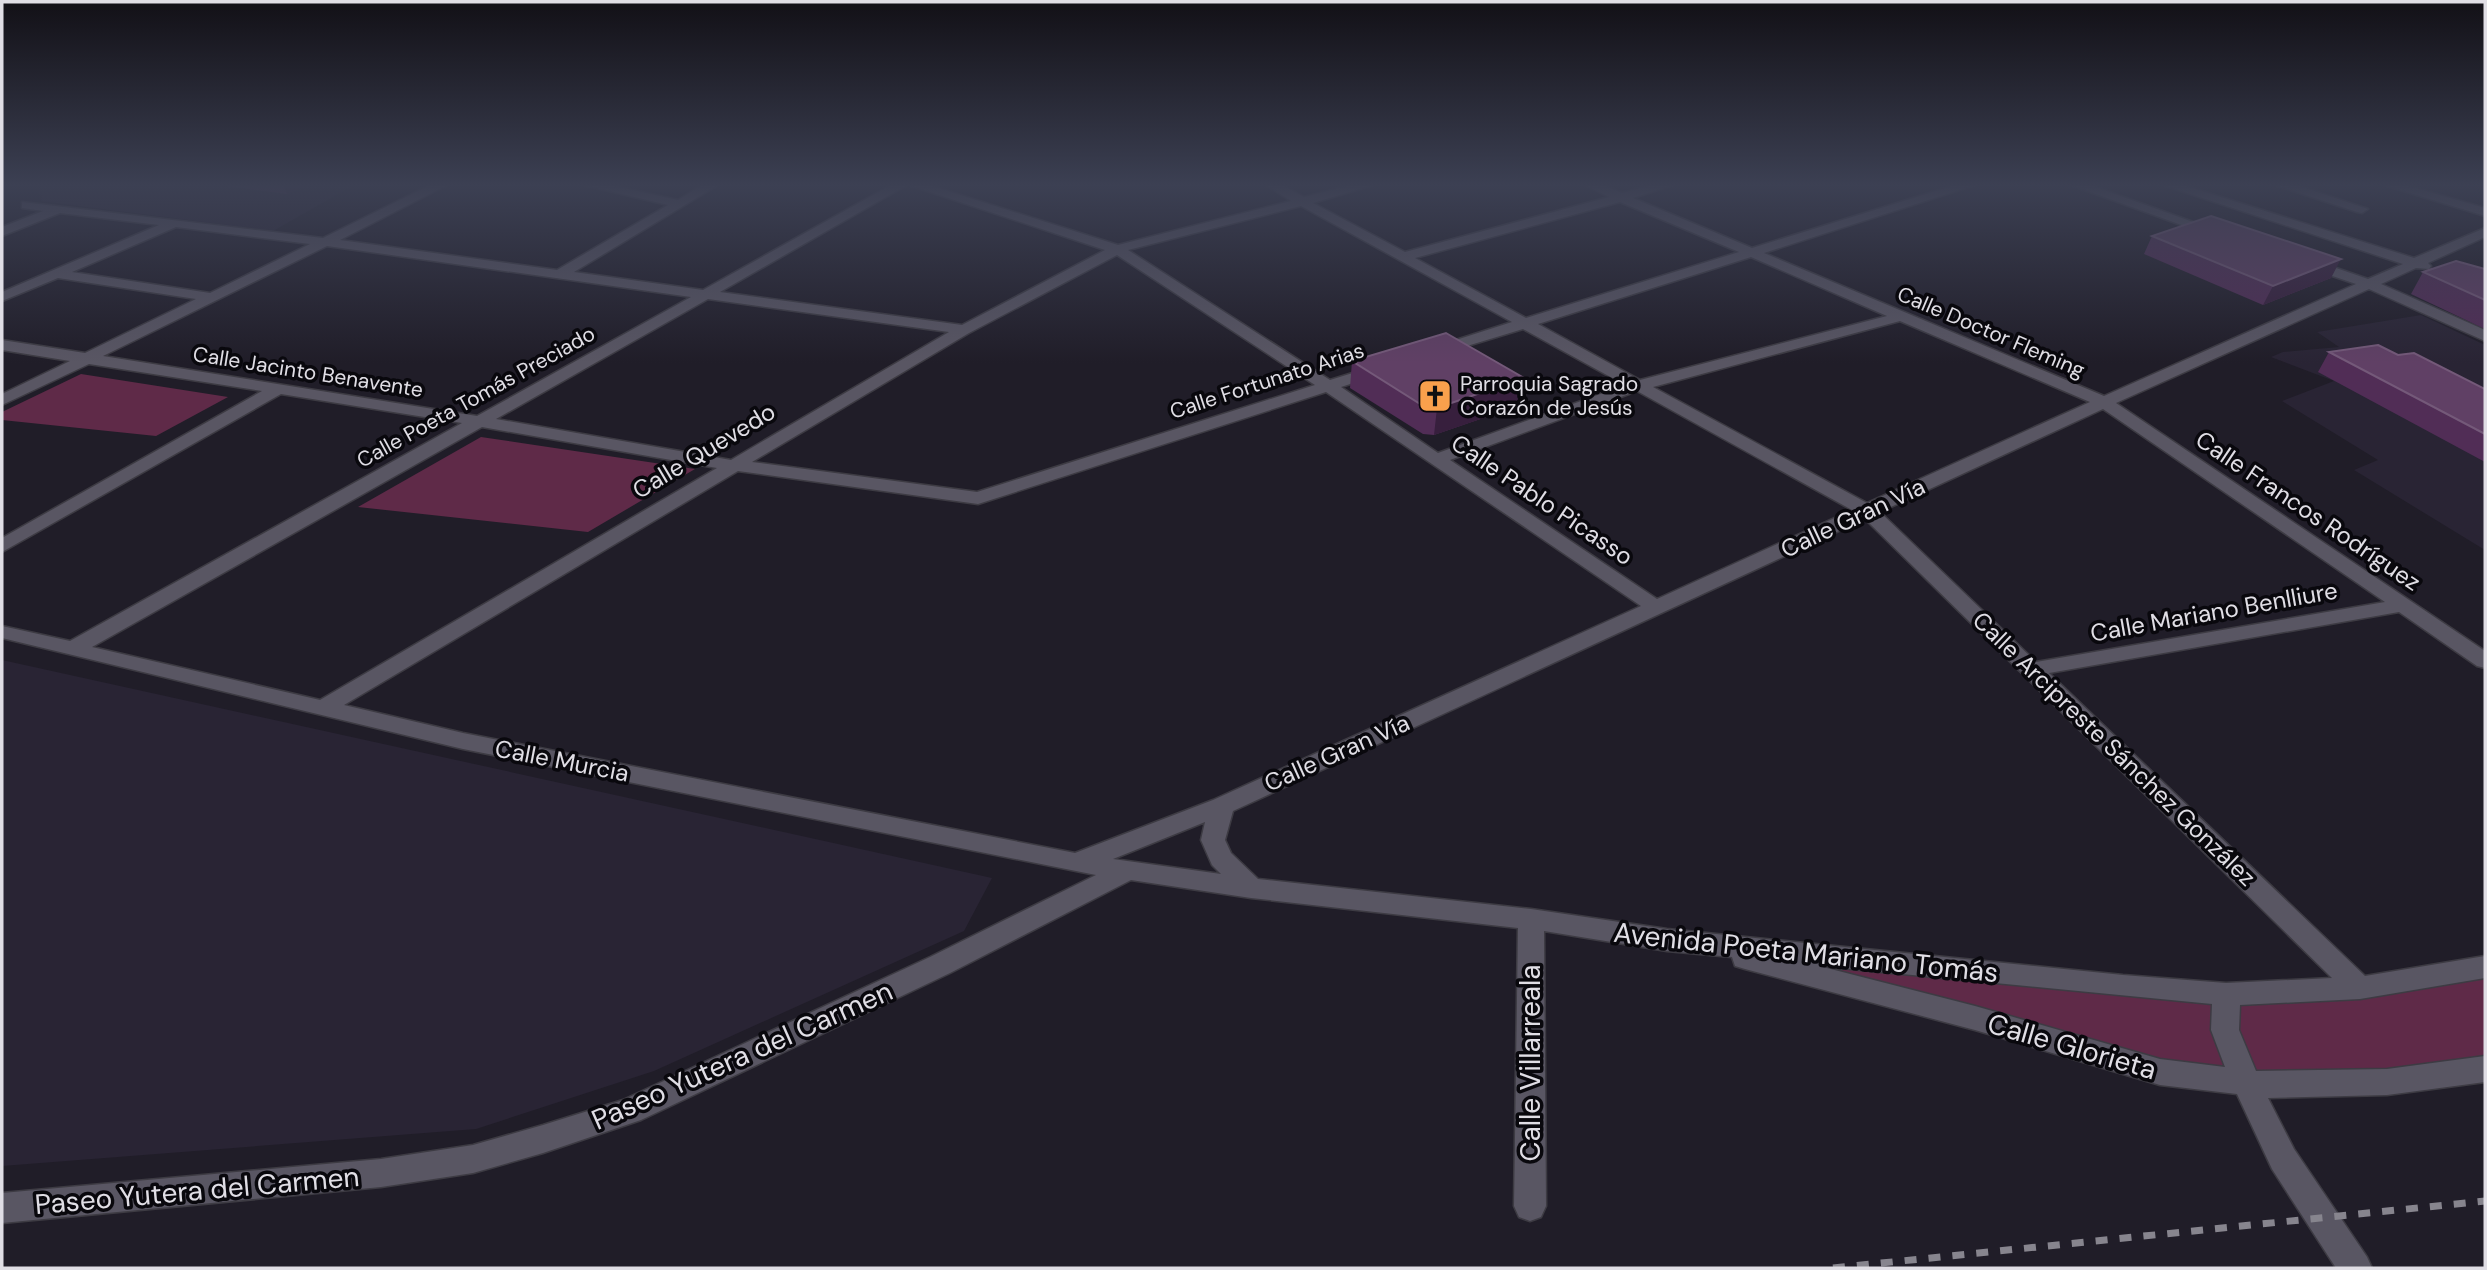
<svg xmlns="http://www.w3.org/2000/svg" width="2487" height="1270" font-family="'DM Sans',sans-serif">
<rect width="100%" height="100%" fill="#201d28"/>
<path fill="#292434" d="M42,185H354L273,231L41,201L42,195L38,193Z
M2421,315L2485,345V550L2354,470L2378,460L2282,401L2334,381L2271,357L2283,352L2339,347L2317,332Z
M2,660L992,878L964,931L654,1071L476,1129L2,1166Z"/>
<path fill="#5f2a48" d="M81,374L228,397L156,436L2,420V412Z
M481,437L695,469L588,532L358,507Z
M1667,940L2226,994L2460,973L2485,967V1069L2387,1082L2264,1085Z"/>
<g fill="none" stroke-linecap="round" stroke-linejoin="round">
<defs>
<path id="minor" d="M430,185H447L340,240L557,270L668,205L584,185H610L678,200L702,185H718L574,272L703,290L891,185H907L720,292L962,325L1105,250L909,185H929L1118,245L1291,201L1266,185H1282L1304,197L1351,185H1373L1313,203L1405,252L1609,197L1585,185H1603L1622,193L1651,185H1673L1633,198L1752,248L1955,185H1975L1764,253L2104,396L2356,284L2303,266V260H2313L2368,279L2403,264L2163,185H2183L2414,258L2485,228V237L2428,263L2431,266L2429,269L2416,268L2381,284L2485,330V341L2369,289L2116,403L2485,651V668L2477,666L2399,612L2049,673L2365,976L2485,956V978L2360,999L2240,1005L2239,1030L2256,1071L2387,1069L2485,1056V1082L2387,1095L2268,1098L2294,1149L2367,1257L2372,1268H2336L2272,1169L2237,1094L2160,1085L1975,1030L1745,969L1735,966L1732,957L1667,951L1544,931L1546,1206L1541,1217L1530,1221L1519,1217L1514,1206L1518,928L1251,898L1131,880L950,973L641,1120L543,1153L473,1173L381,1187L2,1223V1193L381,1159L473,1145L543,1125L623,1100L930,957L1096,875L463,749L2,638V626L70,641L462,423L281,394L2,552V538L262,391L89,364L2,405V394L70,361L2,350V340L85,353L196,299L58,278L2,301V292L159,225L60,213L2,236V227L43,211L22,208V202L323,238ZM1620,202L1739,252L1526,318L1415,258ZM1301,206L1512,322L1434,347L1431,350L1434,353H1444L1523,329L1625,385L1438,453L1341,387L1384,373L1386,370L1384,367H1372L1330,380L1128,250ZM176,227L310,244L210,293L72,272ZM327,246L691,297L477,416L103,356ZM1117,255L1315,385L977,492L752,462L969,333ZM1751,257L1887,316L1640,380L1538,324ZM708,299L949,332L731,460L496,419ZM1900,321L2090,402L1867,503L1653,387ZM1637,391L1852,510L1657,599L1450,460ZM1326,392L1641,606L1213,800L1075,853L463,733L344,705L738,471L978,504ZM2103,409L2385,602L2036,662L1880,512ZM482,427L717,468L320,700L92,647ZM1865,519L2332,978L2226,983L2123,975L1667,929L1531,909L1258,879L1231,853L1225,840L1233,811ZM1205,822L1201,840L1212,865L1221,874L1113,859ZM1819,966L2212,1004L2211,1030L2225,1067L2160,1059L1975,1006Z
M2071,185H2090L2221,232L2214,236L2209,235Z
M2275,185H2296L2368,209L2362,213L2357,212Z
M2384,185H2405L2485,208V216Z"/>
</defs>
<use href="#minor" stroke="#3d3b43" stroke-width="3"/>
<use href="#minor" fill="#595663" fill-rule="evenodd"/>
<path stroke="#87858e" stroke-width="7" stroke-dasharray="12 12" stroke-linecap="butt" d="M1833,1268L2485,1201"/>
</g>
<path fill="#512d56" d="M219,185H306L287,194Z
M2152,236L2331,278L2263,305L2144,254Z
M2485,269V329L2411,294L2423,272Z
M2329,352L2398,355L2485,389V462L2318,372Z
M1352,361L1521,405L1434,435L1423,434L1350,388Z"/>
<path fill="#371f3d" d="M283,185H306L287,194Z
M2341,259L2331,278L2263,305L2273,286Z
M1524,378L1521,405L1434,435L1437,408Z"/>
<path fill="#604065" stroke="#745979" stroke-width="2" d="M2211,216L2341,259L2273,286L2152,236Z
M2456,261L2485,269V300L2423,272Z
M1446,333L1524,378L1437,408L1425,407L1352,361Z
M2378,345L2398,355L2414,353L2485,389V434L2329,352Z"/>
<linearGradient id="sky" x2="0" y2="1"><stop stop-color="#121016"/><stop offset="0.51" stop-color="#3c4053"/><stop offset="1" stop-color="#3c4053" stop-opacity="0"/></linearGradient>
<rect width="2487" height="363" fill="url(#sky)"/>
<defs>
<symbol id="church-square" viewBox="-11 -11 22 22"><rect x="-9" y="-9" width="18" height="18" rx="4" fill="#f9a04c" stroke="#09080d"/><path d="M-1.2-6h2.4v3.5h3.3v2.4h-3.3V6h-2.4V-.1h-3.3v-2.4h3.3Z" fill="#111"/></symbol>
</defs>
<g fill-rule="evenodd">
<use href="#church-square" x="1416" y="377" width="38" height="38"/>
</g>
<g text-anchor="middle" stroke-width="7" stroke-linejoin="round" paint-order="stroke">
<g font-size="21" fill="#e0dee5" stroke="#09080d">
<text transform="translate(1991 332) rotate(23)" y="7">Calle Doctor Fleming</text>
<text transform="translate(308 372) rotate(9)" y="7">Calle Jacinto Benavente</text>
<text transform="translate(1267 381) rotate(-18)" y="7">Calle Fortunato Arias</text>
<text transform="translate(476 397) rotate(-29)" y="7">Calle Poeta Tomás Preciado</text>
</g>
<g font-size="21" fill="#e0dee5" stroke="#09080d" text-anchor="start">
<text x="1460" y="391">Parroquia Sagrado<tspan x="1460" dy="24">Corazón de Jesús</tspan></text>
</g>
<g font-size="24" fill="#e0dee5" stroke="#09080d">
<text transform="translate(704 451) rotate(-31)" y="8">Calle Quevedo</text>
<text transform="translate(1542 500) rotate(34)" y="8">Calle Pablo Picasso</text>
<text transform="translate(2308 511) rotate(34)" y="8">Calle Francos Rodríguez</text>
<text transform="translate(1853 518) rotate(-25)" y="8">Calle Gran Vía</text>
<text transform="translate(2214 612) rotate(-10)" y="8">Calle Mariano Benlliure</text>
<text transform="translate(2114 749) rotate(44)" y="8">Calle Arcipreste Sánchez González</text>
<text transform="translate(1337 753) rotate(-24)" y="8">Calle Gran Vía</text>
<text transform="translate(562 761) rotate(11)" y="8">Calle Murcia</text>
</g>
<g font-size="28" fill="#e0dee5" stroke="#09080d">
<text transform="translate(1806 952) rotate(6)" y="10">Avenida Poeta Mariano Tomás</text>
<text transform="translate(2072 1046) rotate(16)" y="10">Calle Glorieta</text>
<text transform="translate(742 1055) rotate(-24)" y="10">Paseo Yutera del Carmen</text>
<text transform="translate(1530 1063) rotate(-90)" y="10">Calle Villarreala</text>
<text transform="translate(197 1190) rotate(-5)" y="10">Paseo Yutera del Carmen</text>
</g>
</g>
<rect width="2487" height="1270" fill="none" stroke="#e0dee5" stroke-width="7"/>
</svg>
